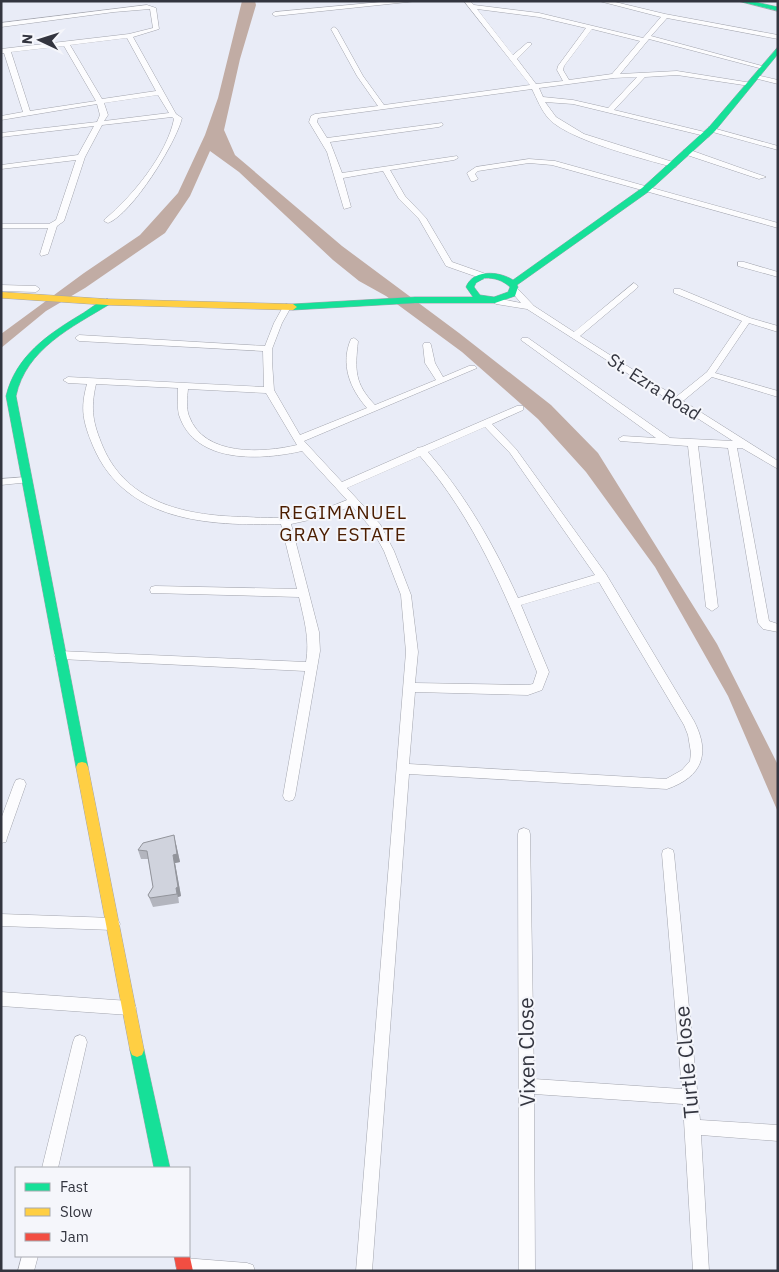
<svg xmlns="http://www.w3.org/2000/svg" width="779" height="1272" font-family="'IBM Plex Sans',sans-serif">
<rect width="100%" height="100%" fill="#e9ecf7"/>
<path fill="#c1aca4" d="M242,1H255L256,5L240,59L224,130L235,155L342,246L459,333L551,405L598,453L717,644L777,763L778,812L728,696L655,567L586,472L538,419L462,352L386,296L359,281L333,260L239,172L210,151L190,196L165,233L85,288L46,311L1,348V334L84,273L140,235L178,193L205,135L218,98Z"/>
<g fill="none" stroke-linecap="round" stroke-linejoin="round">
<defs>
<path id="street" d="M391,1H417L275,16L272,14L275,12Z
M464,1H470L474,5L539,13L643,38L661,17L599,1H611L665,14L778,35V39L667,18L651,36L766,67L763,69L649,39L620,74L677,71L752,83L753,84L750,86L677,75L645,77L614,110L709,133V137L573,104L545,102L556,117L584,134L676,163V167H673C643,159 569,140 549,119C541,110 537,99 532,89L318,118L317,122L327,138L442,123L443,125L439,127L330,142L342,173L457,156L458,158L454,160L390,170L405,196L426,218L452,262L486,274V278L483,279L446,266L419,219L399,199L383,171L343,178L351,207L344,209L327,152L309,122L311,116L315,114L378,106L357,76L331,29L334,27L337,29L363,76L384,105L530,85ZM477,9L539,17L586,28L558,66L557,70L563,81L536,84L517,59L531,45V43H527L513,55ZM592,29L640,41L612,74L569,80L563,70L564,66ZM637,77L608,108L573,100L543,97L539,88L614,78Z
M147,5L156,8L159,29L133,37L176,114L182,118C176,143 132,214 108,223L104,221L105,219C132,197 167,154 174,119L172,117L102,125L85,157L64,221L57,226L48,254L41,256L40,254L48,228H1V224H49L56,220L76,160L1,169V165L78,155L94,126L1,137V133L97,122L100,115L97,104L1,120V116L23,112L4,53H1V49L129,34L153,28L150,9L114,12L1,27V23ZM127,38L156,91L102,99L70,45ZM64,46L96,101L30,111L11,52ZM158,95L169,113L104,121L108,115L104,103Z
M756,75L778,80V84L754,78L753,77Z
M709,127L778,146V150L709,131Z
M684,150H690L766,177L759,179L684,154Z
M529,159L555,161L778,223V228L552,165L529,163L478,171L475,174L478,179L474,181H471L467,173L476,167Z
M738,262H744L778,272V277L738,266Z
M634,283L638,286L637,288L580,336L676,397L707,372L742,321L674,293V289H680L750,318L778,326V332L749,323L715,373L778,391V397L712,377L683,401L778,461V469L742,448H737L769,621L778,624V632L763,629L758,623L728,448L698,446L718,607L712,611L706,607L688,446L620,441L618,439L623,436L656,438L521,340L522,338H528L670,438L733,441L527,309L496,304L492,301L496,298L521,303L510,290L514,287L517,288L534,306L574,332Z
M1,285L36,286L40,289L36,292L1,291Z
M287,304L291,307L282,323L272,349V362L274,390L300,435L367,408C350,389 340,364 351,339L354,338L358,341C355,370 354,383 375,405L436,380L425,363L423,345L424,343H430L431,345L435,363L443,377L469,366H475L477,368L304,441L342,482L415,450L417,448L422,447L517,406H523V410L492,424L516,449L606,574L694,721C711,754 702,777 667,789L409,774L372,1271H356L406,652L401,595L384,551L372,529L352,506L323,517L291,524L319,632L320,651L295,796L293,800L289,801L285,800L283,796L305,671L60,659L56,658L54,655L56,652L60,651L306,662C310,639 304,619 299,597L151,593L150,590L151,587L155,586L297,589L281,524C209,526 125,522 93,446C83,422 80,409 87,384L68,383L63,380L68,377L264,387L263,351L79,341L75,338L79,335L265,346L274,323L284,305ZM96,384L178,388C178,397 177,407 179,415C195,465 263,460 302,451L347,500C332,506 317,512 300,515C283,519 265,518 247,517C189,516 128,505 103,447C93,423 90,410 96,384ZM188,389L266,393L297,445C263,453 204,457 189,416C186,408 187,398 188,389ZM485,427L510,453L595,575L518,598C494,545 466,496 428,452ZM420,456C475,519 506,595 537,672L533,684L528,685L415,683L418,652L411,595L394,551L380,524L347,488ZM599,582L684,725L688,735L691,753L690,761L682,770L666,779L409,764L415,692L528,695L542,690L549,672L521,605Z
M26,477L31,480L30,482L1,485V479Z
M20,779L24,780L26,784L7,838L6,842L1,843V819L14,784L16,780Z
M524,828L529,830L530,834L534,1079L682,1089L662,854L663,850L668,848L673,850L674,854L700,1120L778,1125V1141L701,1135L709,1271H693L683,1104L534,1094L535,1271H519L518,834L519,830Z
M1,914L113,918L118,920L120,924L118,928L113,930L1,926Z
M1,992L129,1001L134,1003L136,1008L134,1013L129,1015L1,1006Z
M80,1035L85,1037L87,1042L58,1168H42L73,1042L75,1037Z
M22,1256H38L34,1271H18Z
M184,1258L247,1263L253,1265L255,1271H178L176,1266L178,1260Z"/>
<path id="fast" d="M738,1H751L778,7V11Z
M778,47V54L715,131L648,192L517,285L518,287L515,296L495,303H415L293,310L289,307L293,304L415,297H473L466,287C473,269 499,271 513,280L642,188L709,127ZM485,278C495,278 502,280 510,287L508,292L494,297L480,295L474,287L476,283Z
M107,299L110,300V304C72,327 26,349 16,396L88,767L86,771L82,772L78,771L76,767L6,396C16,356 47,335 80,315C89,310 97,302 107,299Z
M137,1043L142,1045L144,1050L170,1168H154L130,1050L132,1045Z"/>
<path id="slow" d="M1,292L107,299L293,304L297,307L293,310L107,305L1,298Z
M82,762L86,763L88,767L144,1050L142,1055L137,1057L132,1055L130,1050L76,767L78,763Z"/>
<path id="jam" d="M189,1253L193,1271H177L174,1256H189Z"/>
</defs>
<use href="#street" stroke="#a3a5ae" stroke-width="1"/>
<use href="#fast" stroke="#a3a5ae" stroke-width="1"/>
<use href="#slow" stroke="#a3a5ae" stroke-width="1"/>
<use href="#jam" stroke="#a3a5ae" stroke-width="1"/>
<use href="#street" fill="#fcfcfe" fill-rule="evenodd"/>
<use href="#fast" fill="#16e098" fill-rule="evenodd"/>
<use href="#slow" fill="#ffcf43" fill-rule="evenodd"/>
<use href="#jam" fill="#f24e42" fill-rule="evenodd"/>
</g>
<path fill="#b3b5be" d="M176,844L180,862L175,863L181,896L178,897L179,903L153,907L148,895L153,887L148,859H141L138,850Z"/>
<path fill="#92949b" d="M174,835L180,862L175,863L181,896L178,897L179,903L176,888L173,855Z"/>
<path fill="#d0d3dd" stroke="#92949b" d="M174,835L177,854L173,855L178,887L176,888L177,894L150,898L148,895L153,887L147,851L138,850L143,843Z"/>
<g text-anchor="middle" stroke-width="4" stroke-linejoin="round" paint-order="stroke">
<g font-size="18" fill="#33353f" stroke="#f5f6fb">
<text transform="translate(654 387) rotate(33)" y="6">St. Ezra Road</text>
</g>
<g font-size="19" letter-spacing="1" fill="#4b1d00" stroke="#f5f6fb">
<text x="343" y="519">REGIMANUEL<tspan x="343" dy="22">GRAY ESTATE</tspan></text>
</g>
<g font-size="21" fill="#33353f" stroke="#f5f6fb">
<text transform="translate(527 1052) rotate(-91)" y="7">Vixen Close</text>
<text transform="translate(687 1062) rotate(-95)" y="7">Turtle Close</text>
</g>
</g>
<rect width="779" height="1272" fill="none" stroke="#33353f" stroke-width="5"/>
<rect x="15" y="1167" width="175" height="90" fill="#f5f6fb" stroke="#a7a9b0"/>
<rect x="25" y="1183" width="25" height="8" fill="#16e098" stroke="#a7a9b0"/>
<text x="60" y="1192" font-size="15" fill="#33353f">Fast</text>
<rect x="25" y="1208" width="25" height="8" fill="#ffcf43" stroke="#a7a9b0"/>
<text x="60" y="1217" font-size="15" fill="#33353f">Slow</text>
<rect x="25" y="1233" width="25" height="8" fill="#f24e42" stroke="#a7a9b0"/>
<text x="60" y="1242" font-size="15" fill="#33353f">Jam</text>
<g transform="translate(40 40) rotate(274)" stroke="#f5f6fb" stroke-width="4" paint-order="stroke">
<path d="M0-4L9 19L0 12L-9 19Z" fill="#33353f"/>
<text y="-8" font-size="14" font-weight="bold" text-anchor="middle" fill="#33353f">N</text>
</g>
</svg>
